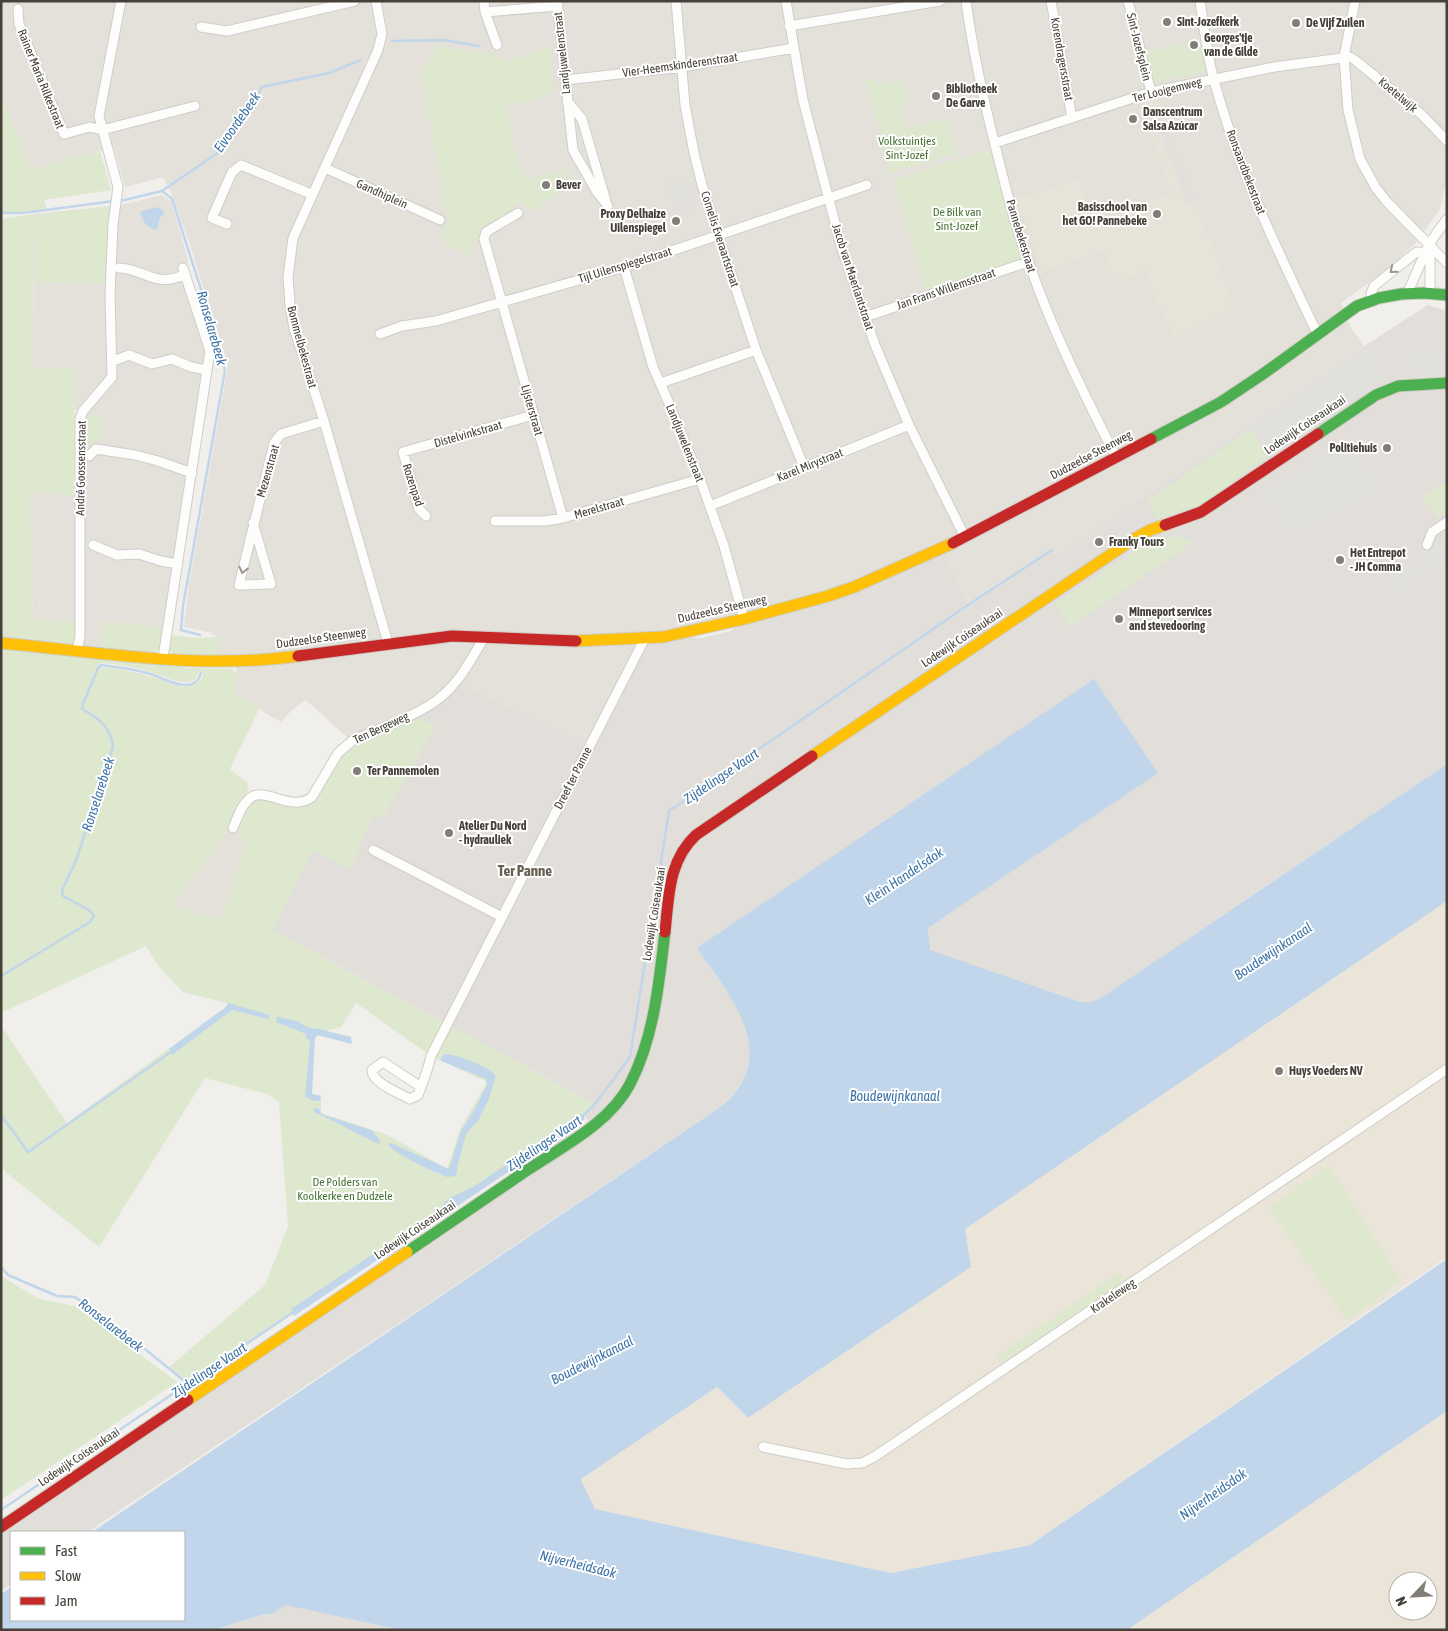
<svg xmlns="http://www.w3.org/2000/svg" width="1448" height="1631" font-family="'Asap Condensed',sans-serif">
<rect width="100%" height="100%" fill="#f1efeb"/>
<path fill="#e4e1da" d="M1,1H1447L1446,183L1440,209L1415,244L1386,270L1341,303L1351,328L1364,346L1055,558L1052,550L968,605L940,551L854,587L696,630L589,746L552,729L443,696L352,742L306,700L292,710L281,722L260,710V707L244,700L236,694L237,656H218V637L208,632L184,627L189,584L228,366L225,355L189,242L171,193L163,177L125,187L114,147L31,170L1,96Z
M161,195L171,201L189,263L179,267L205,350L164,628L103,621L101,652L77,650L39,619H33L29,490L80,497L83,424L87,412L115,378L113,293L117,206Z
M112,206L110,377L82,409H75V369L33,368L34,214Z
M229,828L246,842L222,919L171,907Z"/>
<path fill="#ebe4d9" fill-rule="evenodd" d="M1447,901V1257L1030,1545L891,1573L595,1509L581,1479L717,1387L748,1418L971,1267L965,1229Z
M1447,1411V1630H1127ZM1398,1581H1428V1611H1398Z"/>
<path fill="#e2dfdb" d="M1428,305L1447,311V764L1099,999L1090,1002H1080L929,950L928,928L1157,773L697,948L733,1000L744,1021L750,1042V1060L744,1078L734,1094L719,1108L88,1532H11V1584L1,1591V1519L588,1121L585,1116L595,1104L272,930L313,850L350,868L372,817L434,727L412,714L456,682L589,746L642,644L686,637L702,638L731,631L744,619L940,550L968,605L945,622L1052,550L1056,557L1372,341Z
M286,1604L401,1630H213L261,1615L272,1614Z"/>
<path fill="#e6e3d8" d="M1157,99L1178,158L1212,244L1234,306L1210,322L1174,341L1144,270L1115,283L1103,250L1042,273L1017,199L1079,178L1091,223L1171,193L1139,105Z"/>
<path fill="#dde8ce" fill-rule="evenodd" d="M1200,39L1206,71L1152,84L1144,53Z
M438,46L499,56L503,63L550,47L554,92L507,107L517,162L529,178L565,171L567,189L530,212L523,200L486,229L479,240L470,243L473,253L472,256L443,243V233L449,219L446,211L421,73Z
M872,78L874,85L903,80L909,105L900,107L905,128L947,119L955,153L890,173L874,108L865,79Z
M1,96L31,169L100,151L111,190L44,200L47,210L1,213Z
M990,149L1005,205L1022,260L926,291L894,180Z
M110,206L106,284L36,281V216Z
M34,214L33,367L75,369L74,496L29,491L33,619L80,623L77,650L101,652V659L190,668L232,669L233,672H237L236,694L244,700L260,707L230,769L248,783L247,799L254,795L306,801L338,753L412,714L435,726L383,817H372L350,869L313,850L272,930L595,1104L585,1116L188,1384L168,1368L265,1285L288,1226L279,1102L267,1094L205,1078L99,1247L1,1168V1026L67,1123L230,1004L183,992L160,968L146,946L1,1013V219ZM101,663C116,664 130,667 145,670C161,675 178,685 194,681L199,673H203V677L196,684L182,687L146,675L120,669L99,667ZM229,828L246,842L222,919L172,907ZM356,1003L431,1056L487,1082L460,1129L447,1169L388,1135L321,1113V1096L312,1094L313,1034L341,1027Z
M95,412L103,419L99,439L94,442H89L85,434L88,419Z
M1250,429L1268,456L1203,503L1157,519L1148,500Z
M1447,481V512L1438,518L1423,497Z
M1180,536L1193,542L1071,626L1055,604L1151,541Z
M103,621L164,628L161,649L153,653L101,648Z
M171,635L197,638L218,637V656L175,655L169,650Z
M1329,1166L1401,1281L1347,1321L1269,1207Z
M1120,1272L1125,1280L1002,1364L996,1357Z
M1,1276L39,1299L75,1306L177,1382L1,1500Z"/>
<path fill="#e2e0dc" d="M1159,106L1178,158L1195,201L1187,203L1151,109Z
M689,179L696,207L677,214L667,184Z
M1372,341L1392,372L1268,456L1248,426Z
M1447,351V377L1413,378L1408,365L1406,352Z
M1350,437L1387,492L1361,509L1356,502L1300,540L1294,531L1288,535L1260,493L1322,451L1325,455Z
M1440,541L1447,551V564L1398,597L1386,579Z"/>
<path fill="#c1d6ea" d="M158,207L163,210L164,214L160,217L157,230C148,229 143,222 140,213L142,211Z
M1094,679L1158,773L928,928L930,950L1080,1002H1090L1099,999L1447,764V901L965,1229L971,1267L748,1418L717,1387L581,1479L582,1482L595,1509L891,1573L1030,1545L1447,1259V1411L1127,1630H401L286,1605L272,1614L261,1615L213,1630H1V1594L11,1587V1620H184V1532H92L719,1108C724,1104 729,1100 733,1095C776,1045 725,990 697,948Z
M228,1003L270,1015L268,1019L232,1010L172,1055L169,1049L226,1007Z
M277,1017L297,1021L309,1028L319,1029L351,1037L352,1044L317,1035L315,1039L312,1094L321,1096L320,1101H315L305,1097L310,1041L306,1038V1034L276,1022Z
M445,1054C462,1056 480,1064 495,1074V1078L489,1099L479,1119L466,1134L457,1168V1173L455,1176L447,1177C435,1172 393,1154 388,1144L391,1143L449,1169L461,1131L473,1112L487,1085L486,1079L441,1061V1057Z
M314,1108L320,1109L321,1114L371,1130L380,1140L379,1144C357,1134 336,1122 314,1112Z
M582,1114L585,1119L578,1125L294,1316L291,1309L424,1220L441,1207L448,1199L473,1187Z"/>
<g fill="none" stroke-linecap="round" stroke-linejoin="round">
<path stroke="#c1d6ea" stroke-width="2.5" d="M392,41L444,40L479,46
M162,191L172,199L222,355L225,371L183,606L181,630L200,635
M120,201L162,191L219,152L237,128L262,87L329,73L361,60
M1,213H23L114,201
M1,976L90,922L94,916L89,910L63,896L62,890L76,861L113,747C111,727 98,718 82,709L83,704L98,668L101,665C116,667 132,669 147,673C159,676 174,686 188,685C195,684 199,681 201,673
M1,1115L28,1152L171,1052
M581,1118L595,1104L630,1057L669,811L968,605L1052,550
M1,1267L8,1275L57,1296L75,1297L140,1345L188,1384
M1,1510L295,1311"/>
<defs>
<path id="street" d="M376,1L382,34L378,50L293,238L288,277L290,305L294,328L324,421L388,643
M484,1L485,12
M557,1L573,150L597,192L608,206
M676,1L685,105L694,153L702,185L756,350L804,467
M786,1L803,100L841,246L875,345L909,425L965,537
M966,1C973,54 985,106 998,157C1007,193 1016,229 1029,263C1052,330 1084,394 1116,457
M1051,1L1072,118
M1128,1L1151,92
M1200,1C1204,27 1207,55 1214,80C1238,169 1278,252 1318,335
M1355,1L1344,57L1348,110L1360,159L1376,188L1387,202L1447,263
M18,9L19,24L64,134L90,127L102,130L195,106
M789,26L940,1
M201,27L227,31L355,1
M497,45L485,12L558,6
M565,80L682,67L794,48
M567,101L582,119L606,201
M995,143L1151,92L1274,67L1350,57L1355,60L1422,115L1447,141
M325,168L440,220
M518,213L486,232L484,239L563,518
M227,224L212,218L232,172L241,165L311,194
M1430,247V292
M624,267L653,367L665,394L700,479L724,546L744,619
M119,268C137,268 152,282 170,279C175,279 180,276 185,275
M1408,292L1429,244L1447,219
M1372,299L1371,293L1374,286L1414,254L1417,252L1426,254
M865,317L1028,262
M380,334L402,326L436,321L624,267L867,185
M116,360L129,355L152,364L172,359L191,367L207,370
M661,383L756,350
M89,456L96,449L135,455L158,461L192,473
M710,506L909,425
M426,516L419,509L403,452L533,415
M495,521H545L563,518L700,479
M253,523L271,584L239,585L274,443L281,434L324,421
M93,545L117,555L139,554L161,561L178,564
M1427,545L1432,532L1447,522
M77,650L80,637V419L83,411L112,377L110,293L113,224L118,187L99,116L121,1
M163,658L210,351L183,268
M233,828C237,819 240,808 247,801C262,782 289,814 312,797L338,753L352,741C378,729 422,714 442,696C461,680 472,658 485,636
M373,850L502,917
M421,1087L383,1062L372,1070C372,1083 399,1093 410,1099L418,1095C423,1082 428,1070 431,1056L645,638
M763,1447L847,1464L862,1463L874,1457L1447,1069"/>
<path id="fast" d="M1318,434L1376,395L1398,386L1447,383
M1151,439L1221,402L1263,374L1357,306L1379,298L1401,294L1424,293L1447,295
M407,1252C447,1225 487,1198 526,1171C562,1147 610,1123 630,1084C654,1038 659,983 665,932"/>
<path id="slow" d="M576,641L663,637L744,619L828,596L854,587L953,543
M1,643C99,652 200,670 298,656
M812,756L1132,540L1150,530L1165,525
M188,1400L407,1252"/>
<path id="jam" d="M1165,525L1201,512L1318,434
M953,543L1151,439
M298,656L452,636L576,641
M665,932C669,897 668,861 696,835L812,756
M1,1527L188,1400"/>
</defs>
<use href="#street" stroke="#cfcdc9" stroke-width="11"/>
<use href="#fast" stroke="#ceccc3" stroke-width="13"/>
<use href="#slow" stroke="#ceccc3" stroke-width="13"/>
<use href="#jam" stroke="#ceccc3" stroke-width="13"/>
<use href="#street" stroke="#fdfdfc" stroke-width="9"/>
<use href="#fast" stroke="#4caf50" stroke-width="11"/>
<use href="#slow" stroke="#ffc107" stroke-width="11"/>
<use href="#jam" stroke="#c62828" stroke-width="11"/>
</g>
<defs><path id="oneway-chevron" d="M-2-3.5L2.5 0L-2 3.5" fill="none" stroke-width="1.6" stroke-linecap="round" stroke-linejoin="round" transform="scale(1.25)"/></defs>
<g stroke="#989690">
<use href="#oneway-chevron" transform="translate(1393 270) rotate(141)"/>
<use href="#oneway-chevron" transform="translate(243 570) rotate(103)"/>
</g>
<g fill="#827e77" stroke="#fff" stroke-width="2">
<circle cx="1167" cy="22" r="5"/>
<circle cx="1296" cy="23" r="5"/>
<circle cx="1194" cy="45" r="5"/>
<circle cx="936" cy="96" r="5"/>
<circle cx="1133" cy="119" r="5"/>
<circle cx="546" cy="185" r="5"/>
<circle cx="1157" cy="214" r="5"/>
<circle cx="676" cy="221" r="5"/>
<circle cx="1387" cy="448" r="5"/>
<circle cx="1099" cy="542" r="5"/>
<circle cx="1340" cy="560" r="5"/>
<circle cx="1119" cy="619" r="5"/>
<circle cx="357" cy="771" r="5"/>
<circle cx="449" cy="833" r="5"/>
<circle cx="1279" cy="1071" r="5"/>
</g>
<g text-anchor="middle" stroke-width="4" stroke-linejoin="round" paint-order="stroke">
<g font-size="12" font-weight="bold" fill="#464138" stroke="#fff" text-anchor="start">
<text x="1177" y="26">Sint-Jozefkerk</text>
<text x="1306" y="27">De Vijf Zuilen</text>
<text x="1204" y="42">Georges'tje<tspan x="1204" dy="14">van de Gilde</tspan></text>
<text x="946" y="93">Bibliotheek<tspan x="946" dy="14">De Garve</tspan></text>
<text x="1143" y="116">Danscentrum<tspan x="1143" dy="14">Salsa Azúcar</tspan></text>
<text x="556" y="189">Bever</text>
<text x="1147" y="211" text-anchor="end">Basisschool van<tspan x="1147" dy="14">het GO! Pannebeke</tspan></text>
<text x="666" y="218" text-anchor="end">Proxy Delhaize<tspan x="666" dy="14">Uilenspiegel</tspan></text>
<text x="1377" y="452" text-anchor="end">Politiehuis</text>
<text x="1109" y="546">Franky Tours</text>
<text x="1350" y="557">Het Entrepot<tspan x="1350" dy="14">- JH Comma</tspan></text>
<text x="1129" y="616">Minneport services<tspan x="1129" dy="14">and stevedooring</tspan></text>
<text x="367" y="775">Ter Pannemolen</text>
<text x="459" y="830">Atelier Du Nord<tspan x="459" dy="14">- hydrauliek</tspan></text>
<text x="1289" y="1075">Huys Voeders NV</text>
</g>
<g font-size="12" fill="#464138" stroke="#fff">
<text transform="translate(1139 47) rotate(76)" y="4">Sint-Jozefsplein</text>
<text transform="translate(562 53) rotate(-96)" y="4">Landjuwelenstraat</text>
<text transform="translate(1062 59) rotate(80)" y="4">Korendragersstraat</text>
<text transform="translate(680 65) rotate(-8)" y="4">Vier-Heemskinderenstraat</text>
<text transform="translate(41 79) rotate(68)" y="4">Rainer Maria Rilkestraat</text>
<text transform="translate(1167 90) rotate(-14)" y="4">Ter Looigemweg</text>
<text transform="translate(1398 95) rotate(40)" y="4">Koetelwijk</text>
<text transform="translate(1246 172) rotate(69)" y="4">Ronsaardbekestraat</text>
<text transform="translate(382 194) rotate(24)" y="4">Gandhiplein</text>
<text transform="translate(1021 236) rotate(73)" y="4">Pannebekestraat</text>
<text transform="translate(720 239) rotate(72)" y="4">Cornelis Everaartstraat</text>
<text transform="translate(625 265) rotate(-17)" y="4">Tijl Uilenspiegelstraat</text>
<text transform="translate(853 277) rotate(72)" y="4">Jacob van Maerlantstraat</text>
<text transform="translate(946 289) rotate(-19)" y="4">Jan Frans Willemsstraat</text>
<text transform="translate(302 347) rotate(75)" y="4">Bommelbekestraat</text>
<text transform="translate(532 410) rotate(74)" y="4">Lijsterstraat</text>
<text transform="translate(1305 425) rotate(-34)" y="4">Lodewijk Coiseaukaai</text>
<text transform="translate(468 434) rotate(-16)" y="4">Distelvinkstraat</text>
<text transform="translate(685 443) rotate(68)" y="4">Landjuwelenstraat</text>
<text transform="translate(1091 455) rotate(-28)" y="4">Dudzeelse Steenweg</text>
<text transform="translate(810 465) rotate(-22)" y="4">Karel Mirystraat</text>
<text transform="translate(81 468) rotate(-89)" y="4">André Goossensstraat</text>
<text transform="translate(268 471) rotate(-74)" y="4">Mezenstraat</text>
<text transform="translate(413 485) rotate(72)" y="4">Rozenpad</text>
<text transform="translate(599 508) rotate(-16)" y="4">Merelstraat</text>
<text transform="translate(722 609) rotate(-13)" y="4">Dudzeelse Steenweg</text>
<text transform="translate(321 638) rotate(-8)" y="4">Dudzeelse Steenweg</text>
<text transform="translate(962 638) rotate(-34)" y="4">Lodewijk Coiseaukaai</text>
<text transform="translate(381 728) rotate(-25)" y="4">Ten Bergeweg</text>
<text transform="translate(573 778) rotate(-63)" y="4">Dreef ter Panne</text>
<text transform="translate(654 914) rotate(-81)" y="4">Lodewijk Coiseaukaai</text>
<text transform="translate(415 1230) rotate(-34)" y="4">Lodewijk Coiseaukaai</text>
<text transform="translate(1113 1296) rotate(-34)" y="4">Krakeleweg</text>
<text transform="translate(79 1457) rotate(-34)" y="4">Lodewijk Coiseaukaai</text>
</g>
<g font-size="12" fill="#467131" stroke="#fff">
<text x="907" y="145">Volkstuintjes<tspan x="907" dy="14">Sint-Jozef</tspan></text>
<text x="957" y="216">De Bilk van<tspan x="957" dy="14">Sint-Jozef</tspan></text>
<text x="345" y="1186">De Polders van<tspan x="345" dy="14">Koolkerke en Dudzele</tspan></text>
</g>
<g font-size="14" font-style="italic" fill="#3c73a6" stroke="#fff">
<text transform="translate(237 122) rotate(-55)" y="5">Eivoordebeek</text>
<text transform="translate(212 328) rotate(74)" y="5">Ronselarebeek</text>
<text transform="translate(721 776) rotate(-34)" y="5">Zijdelingse Vaart</text>
<text transform="translate(98 794) rotate(-72)" y="5">Ronselarebeek</text>
<text transform="translate(904 876) rotate(-34)" y="5">Klein Handelsdok</text>
<text transform="translate(1273 951) rotate(-34)" y="5">Boudewijnkanaal</text>
<text x="895" y="1101">Boudewijnkanaal</text>
<text transform="translate(544 1143) rotate(-34)" y="5">Zijdelingse Vaart</text>
<text transform="translate(111 1325) rotate(38)" y="5">Ronselarebeek</text>
<text transform="translate(592 1360) rotate(-27)" y="5">Boudewijnkanaal</text>
<text transform="translate(209 1370) rotate(-34)" y="5">Zijdelingse Vaart</text>
<text transform="translate(1213 1494) rotate(-35)" y="5">Nijverheidsdok</text>
<text transform="translate(578 1564) rotate(14)" y="5">Nijverheidsdok</text>
</g>
<g font-size="15" font-weight="bold" fill="#676051" stroke="#fff">
<text x="525" y="876">Ter Panne</text>
</g>
</g>
<rect width="1448" height="1631" fill="none" stroke="#464138" stroke-width="5"/>
<rect x="10" y="1531" width="175" height="90" fill="#ffffff" stroke="#b5b3af"/>
<rect x="20" y="1547" width="25" height="8" fill="#4caf50" stroke="#b5b3af"/>
<text x="55" y="1556" font-size="15" fill="#464138">Fast</text>
<rect x="20" y="1572" width="25" height="8" fill="#ffc107" stroke="#b5b3af"/>
<text x="55" y="1581" font-size="15" fill="#464138">Slow</text>
<rect x="20" y="1597" width="25" height="8" fill="#c62828" stroke="#b5b3af"/>
<text x="55" y="1606" font-size="15" fill="#464138">Jam</text>
<g transform="translate(1413 1596) rotate(245)"><circle r="24" fill="#ffffff" stroke="#b5b3af"/>
<path d="M0-4L9 19L0 12L-9 19Z" fill="#827e77"/>
<text y="-8" font-size="14" font-weight="bold" text-anchor="middle" fill="#464138">N</text>
</g>
</svg>
